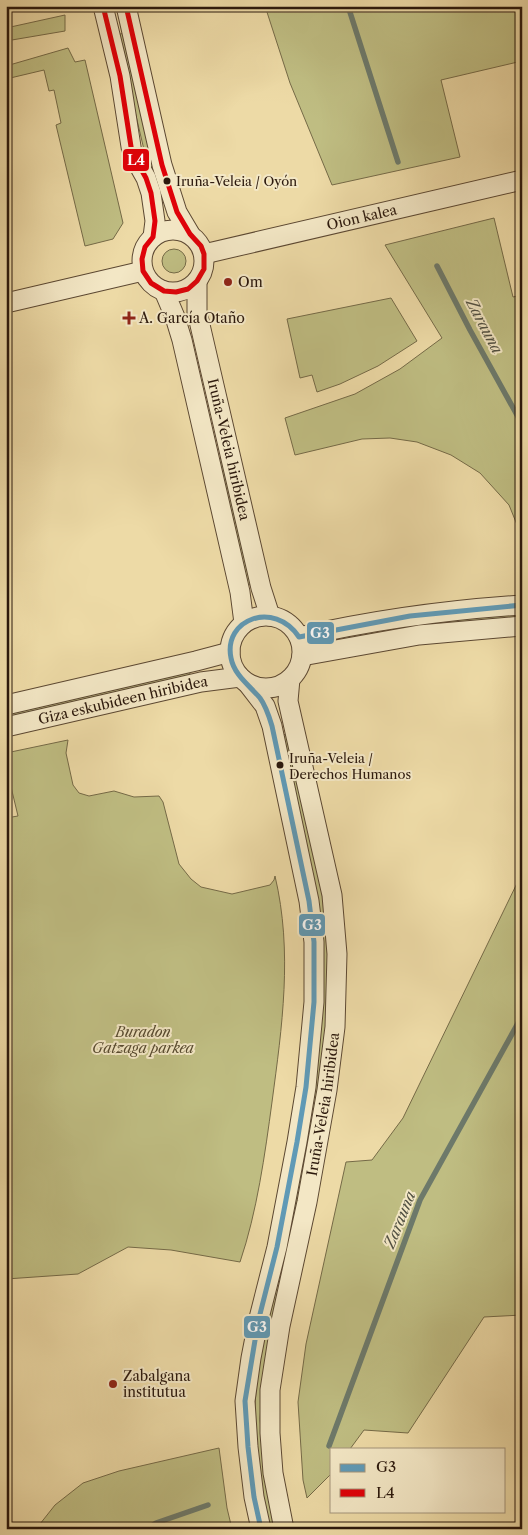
<svg xmlns="http://www.w3.org/2000/svg" width="528" height="1535" font-family="'Libre Caslon Text',serif">
<rect width="100%" height="100%" fill="#eddaa6"/>
<filter id="stains"><feTurbulence type="fractalNoise" baseFrequency=".004" numOctaves="4"/><feColorMatrix values="0 0 0 0 .2 0 0 0 0 .09 0 0 0 0 .02 0 0 0 .5 -.17"/></filter>
<radialGradient id="worn" r=".72"><stop offset=".6" stop-color="#630" stop-opacity="0"/><stop offset="1" stop-color="#630" stop-opacity=".3"/></radialGradient>
<path fill="#bfbd82" stroke="#756a47" d="M265,6H522V61L441,80L460,157L332,185L290,83Z
M65,15V31L6,41V28Z
M124,33L159,187L153,188L117,35Z
M68,48L75,62L85,60L123,223L113,239L85,246L56,125L61,123L54,90L49,91L44,70L6,79V66Z
M494,218L513,297L522,295V537L509,505L480,473L451,455L417,442L390,438L362,439L295,455L285,418L355,394L400,369L442,338L385,245Z
M162 261a12 12 0 1 1 24 0a12 12 0 1 1-24 0Z
M391,298L417,341L378,366L340,384L317,392L312,375L300,378L287,319Z
M223,458L252,584L246,586L216,460Z
M522,612V618L460,622L350,640L348,632Z
M189,670L191,678L6,719V713Z
M288,734L325,897L329,973L325,1047L313,1125L263,1378L260,1419L265,1468L276,1529H269L258,1468L254,1418L257,1377L319,1046L281,735Z
M68,740L66,753L73,785L79,793L89,796L114,791L134,797L159,796L163,802L179,864L191,879L201,887L232,894L270,885L274,880L275,876C293,952 282,1027 272,1102C265,1154 257,1212 240,1262L171,1250L128,1247L78,1274L6,1279V818L18,816L6,766V753Z
M522,873V1315L484,1317L408,1433L364,1430L350,1449H332V1473L307,1498L303,1480L298,1402L306,1344L346,1162L372,1160L403,1118Z
M219,1448L227,1508L232,1529H36L55,1505L83,1483L119,1471Z"/>
<g fill="none" stroke-linecap="round" stroke-linejoin="round">
<path stroke="#6d796a" stroke-width="5.5" d="M348,6L398,162
M437,266L470,330L522,424
M329,1446L420,1200L522,1016
M147,1529L156,1523L208,1505"/>
<defs>
<g id="minor">
<path d="M103,6L120,76L132,153L146,178L151,193L155,221L153,237"/>
<path d="M126,6L162,165L177,212L190,234"/>
<circle cx="173" cy="261" r="31"/>
<path id="s1" d="M204,254L522,180"/>
<path id="s2" d="M197,281V312L261,588L270,616"/>
<path d="M164,291L175,317L182,340L240,592L244,623"/>
<path d="M6,303L143,271"/>
<circle cx="266" cy="652" r="36"/>
<path d="M299,637C373,620 446,610 522,605"/>
<path d="M302,656L419,635L522,626"/>
<path d="M248,684L265,706L272,726L309,901L314,942V1002L306,1087L297,1142L277,1247L258,1322L251,1358L245,1401L248,1447L254,1497L261,1529"/>
<path d="M6,705L196,661L230,652"/>
<path id="s3" d="M6,727L201,682L240,677"/>
<path id="s4" d="M284,1529L273,1473L270,1433V1390L280,1326L307,1202L327,1090L335,1027L337,954L332,895L288,701L290,679"/>
</g>
</defs>
<use href="#minor" stroke="#5c4832" stroke-width="21"/>
<use href="#minor" stroke="#f3e7c5" stroke-width="19"/>
<defs>
<path id="bus-1" d="M261,1529L254,1497L248,1447L245,1401L258,1322L277,1247L297,1142L306,1087L314,1002V942L309,901L272,726C269,716 266,706 260,698C250,686 234,675 231,658C223,619 274,600 299,637L410,616L522,605"/>
<path id="bus-2" d="M103,6L120,76L132,153L146,178L151,193L155,221L153,237L145,247L142,259L143,271L151,283L164,291L176,292L188,289L197,281L204,269V254L201,246L190,234L177,212L162,165L126,6"/>
</defs>
<use href="#bus-1" stroke="#f3e7c5" stroke-width="9"/>
<use href="#bus-2" stroke="#f3e7c5" stroke-width="9"/>
<use href="#bus-1" stroke="#609ab6" stroke-width="5"/>
<use href="#bus-2" stroke="#e00109" stroke-width="5"/>
</g>
<g fill="#2b180c" stroke="#f3e7c5" stroke-width="2">
<circle cx="167" cy="181" r="4.5"/>
<circle cx="280" cy="765" r="4.5"/>
</g>
<g fill="#8f2418" stroke="#f3e7c5" stroke-width="2">
<circle cx="228" cy="282" r="5"/>
<path d="M126.5 310.5h5v5h5v5h-5v5h-5v-5h-5v-5h5z"/>
<circle cx="113" cy="1384" r="5"/>
</g>
<g text-anchor="middle" stroke-width="4" stroke-linejoin="round" paint-order="stroke">
<g font-size="13" fill="#2b180c" stroke="#f3e7c5" text-anchor="start">
<text x="176" y="186">Iruña-Veleia / Oyón</text>
<text x="289" y="763">Iruña-Veleia /<tspan x="289" dy="16">Derechos Humanos</tspan></text>
</g>
<g font-size="14" fill="#2b180c" stroke="#f3e7c5">
<text dy="5" stroke="none"><textPath href="#s1" startOffset="162">Oion kalea</textPath></text>
<text dy="5" stroke="none"><textPath href="#s2" startOffset="172">Iruña-Veleia hiribidea</textPath></text>
<text dy="5" stroke="none"><textPath href="#s3" startOffset="120">Giza eskubideen hiribidea</textPath></text>
<text dy="5" stroke="none"><textPath href="#s4" startOffset="431">Iruña-Veleia hiribidea</textPath></text>
</g>
<g font-size="14" fill="#2b180c" stroke="#f3e7c5" text-anchor="start">
<text x="238" y="287">Om</text>
<text x="139" y="323">A. García Otaño</text>
<text x="123" y="1381">Zabalgana<tspan x="123" dy="16">institutua</tspan></text>
</g>
<g font-size="14" font-style="italic" fill="#574a2f" stroke="#f3e7c5">
<text x="143" y="1037">Buradon<tspan x="143" dy="16">Gatzaga parkea</tspan></text>
</g>
<g font-size="15" font-style="italic" fill="#525143" stroke="#f3e7c5">
<text transform="translate(484 326) rotate(62)" y="5">Zarauna</text>
<text transform="translate(400 1220) rotate(-68)" y="5">Zarauna</text>
</g>
</g>
<g stroke="#f3e7c5" stroke-width="2">
<rect x="122" y="148" width="28" height="24" rx="5" fill="#e00109"/>
<rect x="306" y="621" width="29" height="24" rx="5" fill="#609ab6"/>
<rect x="298" y="913" width="28" height="24" rx="5" fill="#609ab6"/>
<rect x="243" y="1315" width="28" height="24" rx="5" fill="#609ab6"/>
</g>
<g font-size="14" text-anchor="middle" font-weight="bold" fill="#fff">
<text x="136" y="165">L4</text>
<text x="320" y="638">G3</text>
<text x="312" y="930">G3</text>
<text x="257" y="1332">G3</text>
</g>
<rect width="528" height="1535" fill="none" stroke="#eddaa6" stroke-width="25"/>
<rect x="8" y="8" width="513" height="1520" fill="none" stroke="#2b180c" stroke-width="2.5"/>
<rect x="12" y="12" width="503" height="1510" fill="none" stroke="#2b180c"/>
<rect x="330" y="1448" width="175" height="65" fill="#f3e7c5" stroke="#a3947b"/>
<rect x="340" y="1464" width="25" height="8" fill="#609ab6" stroke="#a3947b"/>
<text x="376" y="1472" font-size="15" fill="#2b180c">G3</text>
<rect x="340" y="1489" width="25" height="8" fill="#e00109" stroke="#a3947b"/>
<text x="376" y="1498" font-size="15" fill="#2b180c">L4</text>
<rect width="100%" height="100%" filter="url(#stains)"/>
<rect width="100%" height="100%" fill="url(#worn)"/>
</svg>
